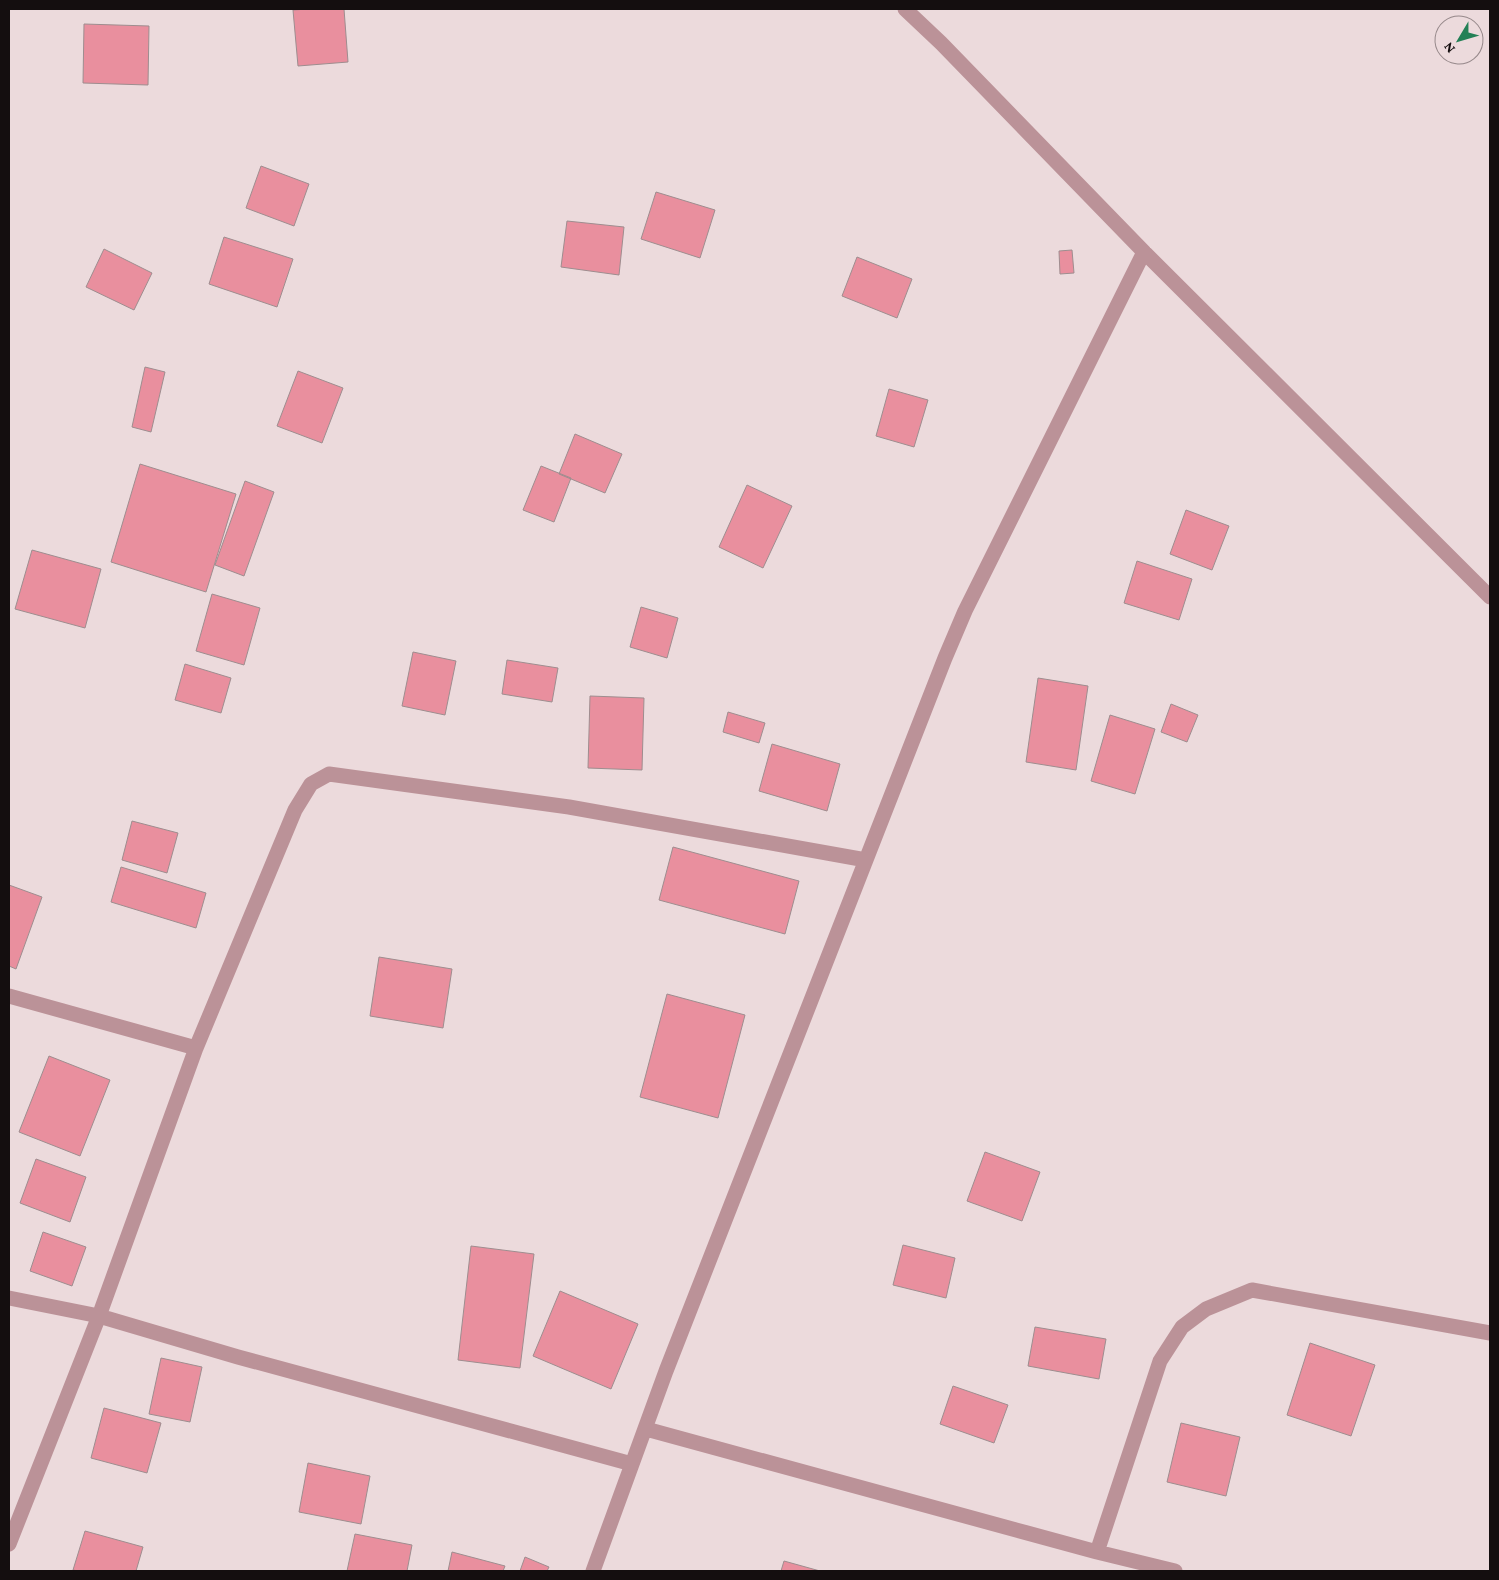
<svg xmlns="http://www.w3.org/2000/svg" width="1499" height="1580" font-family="'Crimson Pro',serif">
<rect width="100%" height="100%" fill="#ecdadc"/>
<path fill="#e98f9e" stroke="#9e8d8f" d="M308,9H344L348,62L298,66L293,10Z
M84,24L149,26L148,85L83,83Z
M261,166L309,184L294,226L246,208Z
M656,192L715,210L700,258L641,239Z
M567,221L624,227L619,275L561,267Z
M224,237L293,259L277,307L209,284Z
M104,249L152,273L134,310L86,287Z
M1072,250L1074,273L1060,274L1059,251Z
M857,257L912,279L897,318L842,296Z
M145,367L165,372L151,432L132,427Z
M298,371L343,388L322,443L277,426Z
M889,389L928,400L914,447L876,436Z
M575,434L622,454L605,493L559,474Z
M140,464L236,494L206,592L111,562Z
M541,466L571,478L554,522L523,510Z
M245,481L274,492L244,576L215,565Z
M747,485L792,506L763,568L719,547Z
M1186,510L1229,526L1212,570L1170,554Z
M32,550L101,569L85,628L15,609Z
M1137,561L1192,579L1179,620L1124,603Z
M212,594L260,608L244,665L196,651Z
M641,607L678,618L667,658L630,647Z
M413,652L456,661L445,715L402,706Z
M507,660L558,668L552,702L502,694Z
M185,664L231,678L221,713L175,700Z
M1038,678L1088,686L1076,770L1026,762Z
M590,696L644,698L642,770L588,768Z
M1171,704L1198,715L1187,742L1161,732Z
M728,712L765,723L759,743L723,732Z
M1110,715L1155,729L1135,794L1091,781Z
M772,744L840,764L827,811L759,791Z
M132,821L178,833L167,873L122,860Z
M673,847L799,881L785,934L659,900Z
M121,867L206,893L196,928L111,902Z
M9,885L42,897L16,969L9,966Z
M379,957L452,969L443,1028L370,1016Z
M667,994L745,1015L718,1118L640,1097Z
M49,1056L110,1080L80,1156L19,1132Z
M985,1152L1040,1172L1022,1221L967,1201Z
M36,1159L86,1177L70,1222L20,1203Z
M43,1232L86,1247L72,1286L30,1271Z
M903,1245L955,1258L946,1298L893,1285Z
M471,1246L534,1254L520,1368L458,1360Z
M560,1291L638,1324L611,1389L533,1356Z
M1035,1327L1106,1339L1099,1379L1028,1366Z
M1310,1343L1375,1365L1351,1436L1287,1415Z
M161,1358L202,1367L190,1422L149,1414Z
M953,1386L1008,1405L994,1443L940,1424Z
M104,1408L161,1423L147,1473L91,1458Z
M1181,1423L1240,1437L1226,1496L1167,1482Z
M308,1463L370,1476L361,1524L299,1512Z
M85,1531L143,1547L136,1571H78L73,1570Z
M355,1534L412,1545L407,1571H347Z
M452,1552L505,1566L503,1571H448Z
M525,1557L549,1567L547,1571H520Z
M784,1561L820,1571H781Z"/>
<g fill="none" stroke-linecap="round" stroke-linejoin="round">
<path stroke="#bb9298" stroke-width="15" d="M905,9L941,43L1144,252L1490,597
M9,996L196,1048
M9,1298L99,1316L238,1357L632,1464
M646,1429L1097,1552L1175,1571
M9,1544L99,1316L196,1048L295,810L311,784L329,774L569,807L866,860
M1097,1552L1160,1361L1182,1327L1206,1309L1252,1290L1490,1333
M593,1571L666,1371L945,658L965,611L1144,252"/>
</g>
<rect width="1499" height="1580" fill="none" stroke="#140e0f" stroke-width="20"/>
<g transform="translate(1459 40) rotate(232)"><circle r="24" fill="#ecdadc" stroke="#96888a"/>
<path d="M0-4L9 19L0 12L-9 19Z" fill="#238056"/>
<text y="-8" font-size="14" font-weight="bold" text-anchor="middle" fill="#140e0f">N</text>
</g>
</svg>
